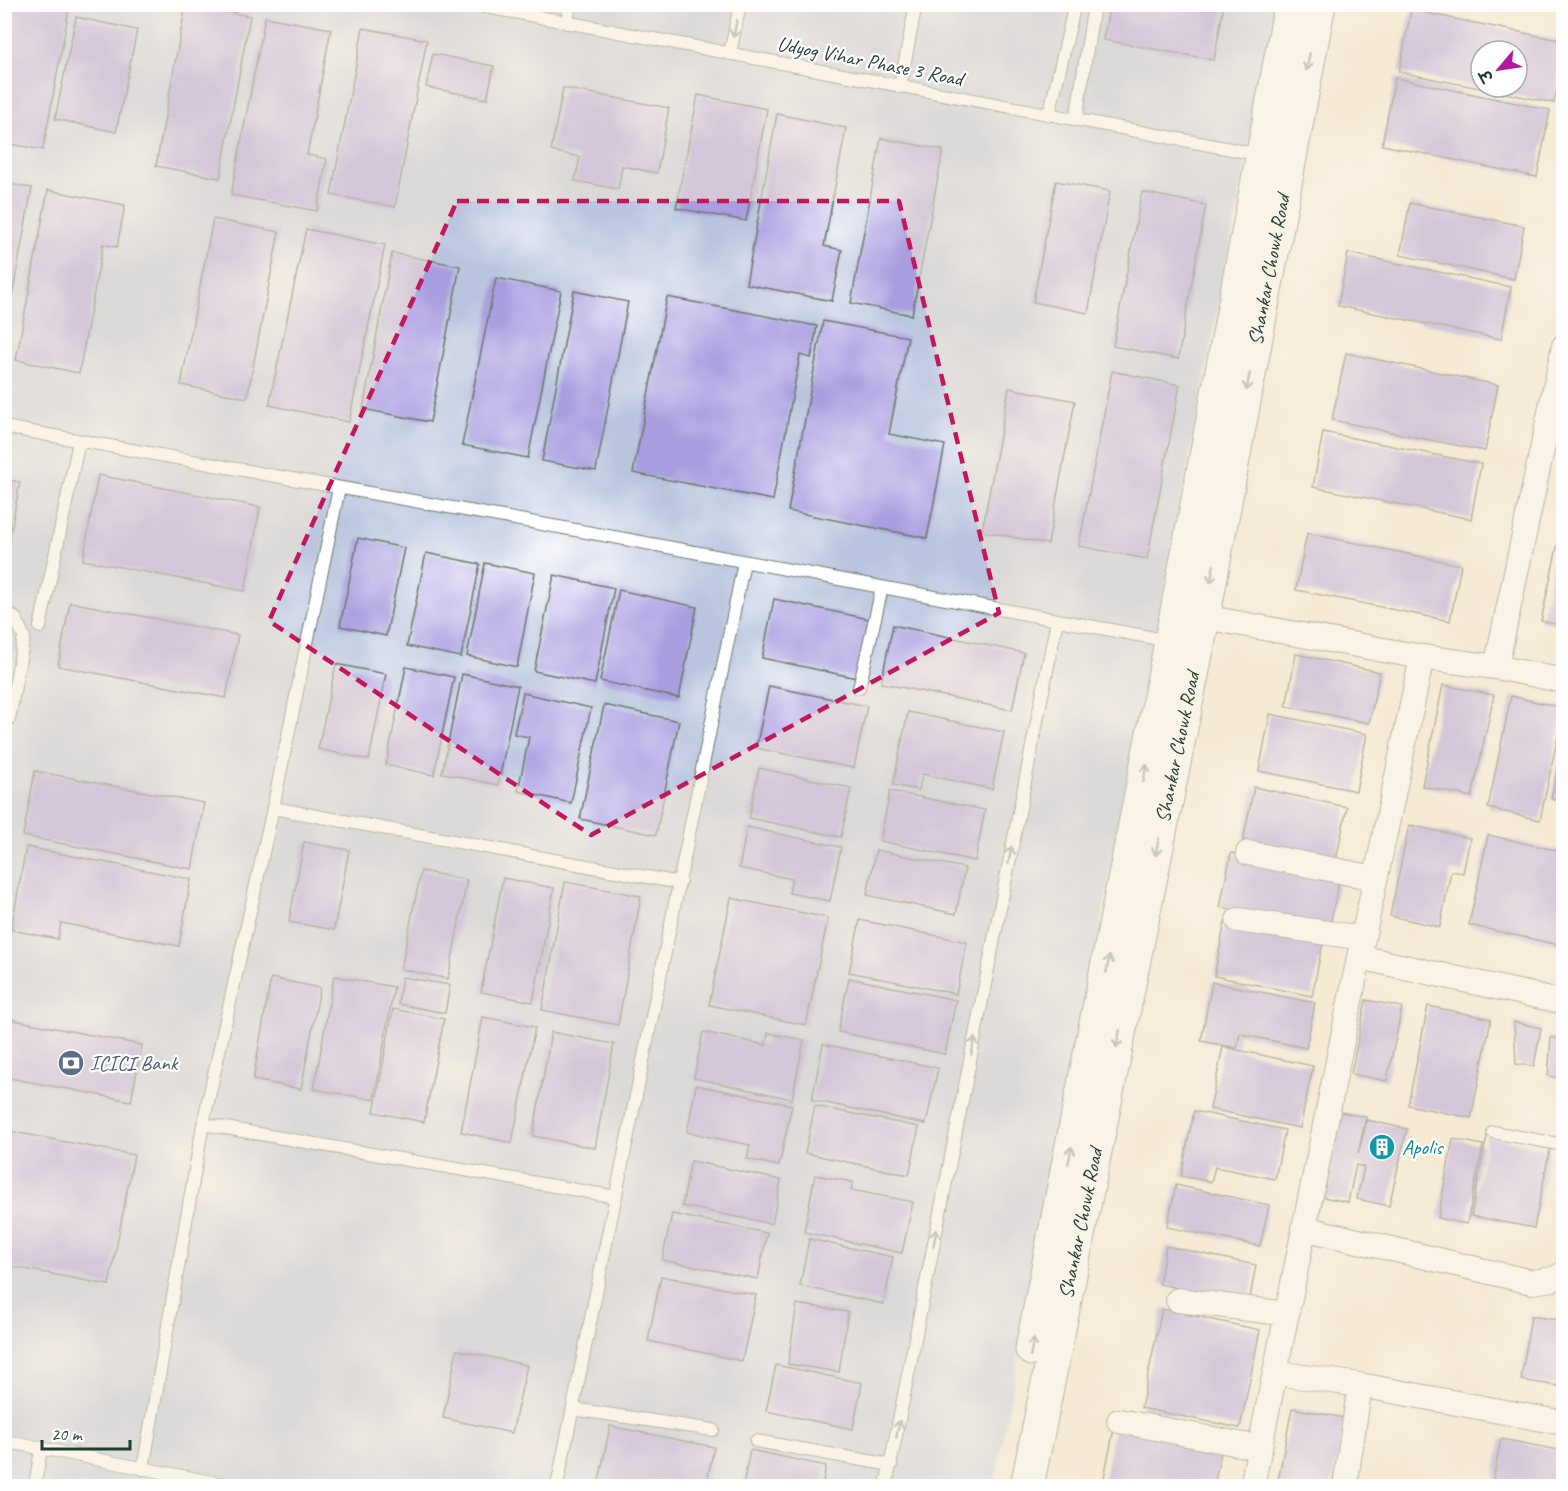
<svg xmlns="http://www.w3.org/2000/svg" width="1568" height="1491" font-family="Caveat,'Playpen Sans Deva',sans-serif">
<rect width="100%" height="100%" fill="#fff"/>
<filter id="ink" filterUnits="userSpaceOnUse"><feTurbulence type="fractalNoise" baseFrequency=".0167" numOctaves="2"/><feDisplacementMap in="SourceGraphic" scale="12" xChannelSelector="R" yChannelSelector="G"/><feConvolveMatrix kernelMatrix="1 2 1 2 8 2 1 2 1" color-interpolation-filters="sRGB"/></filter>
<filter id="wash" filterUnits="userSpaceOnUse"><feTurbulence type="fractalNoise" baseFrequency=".008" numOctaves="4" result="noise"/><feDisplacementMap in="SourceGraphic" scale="24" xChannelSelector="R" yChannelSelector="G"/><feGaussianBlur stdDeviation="1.35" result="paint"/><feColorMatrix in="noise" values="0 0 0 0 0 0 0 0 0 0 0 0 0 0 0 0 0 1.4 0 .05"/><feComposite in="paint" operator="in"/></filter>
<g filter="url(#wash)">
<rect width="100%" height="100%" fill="#f5ead4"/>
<path fill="#bac4de" d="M5,5H1276L994,1486H5Z"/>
<g id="blocks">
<path fill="#aa9ee0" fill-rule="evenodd" d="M4,4H70L43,150L4,143Z
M186,4L250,16L220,178L156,166Z
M1110,4H1224L1214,60L1103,40Z
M1411,10L1564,41V54L1554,103L1399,72ZM1481,51H1517V87H1481Z
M76,17L137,30L116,132L55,119Z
M265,17L331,29L307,155L327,159L317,211L231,195Z
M363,28L427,40L395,207L331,195Z
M433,54L494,66L487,99L426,87Z
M1395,78L1550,110L1537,177L1382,145Z
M563,88L669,108L657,173L622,166L618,189L575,181L580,157L551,151Z
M698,95L767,109L746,221L676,208Z
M777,114L846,128L824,246L842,250L832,301L746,284Z
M881,138L943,150L912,315L851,303Z
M1056,181L1110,191L1088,313L1033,302Z
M5,183L32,188L6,329H5Z
M48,190L125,205L117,247L103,244L79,373L16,360Z
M1142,192L1206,205L1178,359L1113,346Z
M1410,203L1524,226L1514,279L1400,255Z
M213,219L279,232L247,398L181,385Z
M306,229L385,245L349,422L269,405Z
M392,253L460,266L430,422L363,409Z
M1348,253L1511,287L1501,339L1338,306Z
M496,278L561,291L528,458L462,445Z
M574,291L628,302L596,471L542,461Z
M667,297L817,326L811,358L800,355L773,500L633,473Z
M823,321L908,337L889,434L945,445L927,538L788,511Z
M1346,353L1498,385L1485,451L1332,420Z
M1112,371L1180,385L1147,559L1079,546Z
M1009,388L1075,401L1048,544L982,531Z
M1323,432L1481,464L1471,519L1313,487Z
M98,475L260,507L245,591L83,560Z
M4,479L20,482L6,557L4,556Z
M1561,529L1564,530V626L1541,621Z
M1307,533L1461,565L1450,621L1296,590Z
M358,538L404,548L386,636L340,626Z
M426,553L480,564L461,657L407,646Z
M485,563L535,573L517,667L467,656Z
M554,575L614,588L595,684L534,671Z
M619,590L697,607L679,698L600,681Z
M774,599L869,619L857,678L762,658Z
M70,602L238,635L226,698L58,666Z
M5,614L10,615L6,639H5Z
M893,625L1024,653L1012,710L881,683Z
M1296,654L1380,672L1369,723L1286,706Z
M336,664L386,674L369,760L318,749Z
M406,667L454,677L434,775L386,765Z
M462,674L518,686L498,785L442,773Z
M1443,685L1494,695L1472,797L1422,786Z
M769,686L867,706L854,768L756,748Z
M523,693L591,708L571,803L518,791L529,737L514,734Z
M1511,696L1564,708L1540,820L1488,808Z
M604,705L679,721L656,835L580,819Z
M908,712L1004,732L992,789L922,774L919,790L893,785Z
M1270,714L1367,734L1356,791L1259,771Z
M1562,746H1564V802L1551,799Z
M759,768L851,788L841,837L749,818Z
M35,771L204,803L192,869L23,836Z
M1254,787L1347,807L1336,860L1243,841Z
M890,791L985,810L975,861L880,841Z
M1409,825L1470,838L1463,873L1451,871L1440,927L1390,916Z
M747,827L841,847L830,901L789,893L792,879L739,868Z
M1488,835L1564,852V946L1469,925Z
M304,842L349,850L334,930L289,922Z
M26,847L191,879L179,946L61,923L58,939L11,930Z
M876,850L965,868L956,914L867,895Z
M1231,853L1340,876L1329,930L1220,907Z
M421,871L467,880L448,979L401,969Z
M503,878L554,888L533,1002L481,992Z
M565,882L641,896L618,1025L542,1010Z
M731,898L828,918L806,1025L709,1005Z
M860,920L967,942L956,994L849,972Z
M1225,922L1323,942L1312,996L1214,976Z
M334,976L394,987L374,1100L314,1089Z
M402,977L450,985L445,1013L398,1004Z
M271,978L320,988L301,1089L253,1080Z
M849,978L956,1000L945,1054L838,1032Z
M1212,982L1315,1003L1306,1048L1240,1034L1237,1048L1201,1041Z
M1366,1000L1402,1007L1387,1081L1351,1074Z
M1428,1006L1491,1019L1471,1118L1408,1105Z
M393,1009L444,1019L424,1122L374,1112Z
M483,1017L535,1027L512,1143L461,1132Z
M4,1018L142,1045L131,1101L4,1077Z
M1514,1022L1541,1028L1534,1066L1516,1064Z
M551,1032L614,1044L595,1148L533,1136Z
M703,1032L766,1045L768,1033L804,1040L792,1099L694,1078Z
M1551,1037L1564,1040V1079L1548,1076Z
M823,1044L938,1068L926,1124L812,1100Z
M1223,1047L1313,1066L1300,1128L1210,1109Z
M696,1085L792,1105L779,1166L747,1159L750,1145L687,1132Z
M815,1106L919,1127L909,1175L805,1153Z
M1330,1110L1366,1117L1358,1154L1367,1120L1407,1129L1389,1206L1357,1199L1364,1167L1356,1165L1348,1202L1313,1195Z
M1194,1111L1285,1130L1275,1179L1215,1167L1211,1182L1181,1176Z
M4,1130L134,1155L109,1285L4,1265Z
M1487,1136L1550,1149L1534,1228L1471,1216Z
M1453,1139L1483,1145L1467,1224L1438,1218Z
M691,1161L781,1180L772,1224L682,1206Z
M1563,1168H1564V1187L1558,1186Z
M815,1175L853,1182L851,1190L913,1202L902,1253L804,1232Z
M1176,1185L1269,1205L1260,1246L1167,1227Z
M672,1214L767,1233L758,1279L662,1260Z
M809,1239L893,1257L884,1304L800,1286Z
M1166,1246L1256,1265L1249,1303L1159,1284Z
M661,1276L756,1295L742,1361L648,1341Z
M797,1304L848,1312L839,1372L788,1364Z
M1162,1309L1260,1330L1240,1428L1141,1408Z
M1531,1316L1564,1321V1387L1521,1380Z
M457,1350L527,1365L512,1433L443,1418Z
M776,1365L862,1383L853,1429L766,1411Z
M1292,1408L1345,1418L1332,1486H1277Z
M1115,1424L1222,1447L1214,1486H1123L1103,1482Z
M610,1426L714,1447L706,1486H598Z
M1501,1439L1564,1451V1486H1492Z
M750,1450L826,1466L822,1486H743Z"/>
</g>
</g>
<g filter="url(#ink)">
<use href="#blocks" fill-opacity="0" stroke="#6a7a6c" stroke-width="1.5"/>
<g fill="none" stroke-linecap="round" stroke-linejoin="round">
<defs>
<path id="service" d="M471,4L1262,155
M567,23L570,4
M730,54L740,4
M900,87L916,4
M1049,115L1075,4
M1076,120L1094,4
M4,427L603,535L1170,641
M4,609L16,619L24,637L9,719
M40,627L79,441
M859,688L882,588
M273,808L680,883
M203,1124L616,1197
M1493,1132L1564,1145
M573,1409L713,1430
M4,1441L233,1486
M756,1441L891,1465
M143,1469L203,1124L273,808L339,488
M35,1486L41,1449
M557,1486L744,562
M886,1486L1057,620"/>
<path id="minor" d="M1204,617L1422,657L1496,667L1564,681
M1496,667L1564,346
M1248,853L1375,878
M1238,920L1363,938
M1359,957L1564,1002
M1303,1228L1532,1282L1553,1279L1564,1274
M1178,1300L1287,1314
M1276,1373L1360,1385L1564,1423
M1119,1421L1260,1448
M1252,1486L1359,957L1422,657
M1345,1486L1360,1385"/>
<g id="secondary">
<path d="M1032,1349L1177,611L1291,4"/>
<path id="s1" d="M1027,1486L1198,645L1319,4"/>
</g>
</defs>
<use href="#service" stroke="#6a7a6c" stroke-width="14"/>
<use href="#minor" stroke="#6a7a6c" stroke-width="26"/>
<use href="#secondary" stroke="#6a7a6c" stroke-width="35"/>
<use href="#service" stroke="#fff" stroke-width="12"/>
<use href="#minor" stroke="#fff" stroke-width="24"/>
<use href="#secondary" stroke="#fff" stroke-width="33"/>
</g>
<defs><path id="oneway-shaft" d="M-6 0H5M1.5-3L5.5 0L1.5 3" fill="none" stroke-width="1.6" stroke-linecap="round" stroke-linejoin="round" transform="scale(1.5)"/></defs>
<g stroke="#8f9e9a">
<use href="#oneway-shaft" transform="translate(735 29) rotate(101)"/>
<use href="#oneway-shaft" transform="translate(1308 62) rotate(101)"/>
<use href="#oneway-shaft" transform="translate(1248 382) rotate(101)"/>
<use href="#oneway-shaft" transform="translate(1212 574) rotate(101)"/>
<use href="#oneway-shaft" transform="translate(1145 773) rotate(-79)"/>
<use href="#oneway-shaft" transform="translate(1157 847) rotate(101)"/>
<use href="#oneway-shaft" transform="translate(1010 855) rotate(-79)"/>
<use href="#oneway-shaft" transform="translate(1108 964) rotate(-79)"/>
<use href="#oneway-shaft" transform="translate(1118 1039) rotate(101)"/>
<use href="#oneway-shaft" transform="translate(973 1046) rotate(-79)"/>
<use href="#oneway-shaft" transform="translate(1070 1155) rotate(-79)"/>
<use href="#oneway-shaft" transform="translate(935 1238) rotate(-79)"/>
<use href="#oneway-shaft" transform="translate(1032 1347) rotate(-79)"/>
<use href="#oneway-shaft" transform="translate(898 1429) rotate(-79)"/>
</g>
</g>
<path d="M0 0H1568V1491H0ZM457,201H899L999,613L591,835L269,621Z" fill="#f5ead4" fill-opacity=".55" fill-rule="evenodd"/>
<path fill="none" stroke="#c2185b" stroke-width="4.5" stroke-dasharray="12 8" stroke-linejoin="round" d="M457,201H899L999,613L591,835L269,621Z"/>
<defs>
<symbol id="bank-disc" viewBox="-11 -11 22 22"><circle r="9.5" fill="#5c6f8a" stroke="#fff"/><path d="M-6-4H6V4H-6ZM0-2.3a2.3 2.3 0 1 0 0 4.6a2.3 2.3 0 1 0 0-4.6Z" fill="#fff"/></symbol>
<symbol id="building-disc" viewBox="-11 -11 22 22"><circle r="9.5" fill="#0f9aa8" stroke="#fff"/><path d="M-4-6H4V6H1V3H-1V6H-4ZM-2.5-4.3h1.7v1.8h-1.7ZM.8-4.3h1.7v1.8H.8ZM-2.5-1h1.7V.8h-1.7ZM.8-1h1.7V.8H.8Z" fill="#fff"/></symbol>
</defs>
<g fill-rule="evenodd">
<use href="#bank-disc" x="56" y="1048" width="30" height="30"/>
<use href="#building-disc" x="1367" y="1132" width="30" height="30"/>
</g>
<g text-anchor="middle" stroke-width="4.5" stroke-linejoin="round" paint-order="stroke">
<g font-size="21" fill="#1f3d34" stroke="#fff">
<text transform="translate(870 61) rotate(11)" y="7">Udyog Vihar Phase 3 Road</text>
<text dy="7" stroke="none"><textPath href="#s1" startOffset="1240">Shankar Chowk Road</textPath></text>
<text dy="7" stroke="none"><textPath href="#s1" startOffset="754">Shankar Chowk Road</textPath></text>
<text dy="7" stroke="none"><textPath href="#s1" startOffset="268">Shankar Chowk Road</textPath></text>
</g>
<g font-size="21" fill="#4e5e75" stroke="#fff" text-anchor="start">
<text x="90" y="1070">ICICI Bank</text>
</g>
<g font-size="21" fill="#0d838f" stroke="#fff" text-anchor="start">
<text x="1402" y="1154">Apolis</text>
</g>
</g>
<rect width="1568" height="1491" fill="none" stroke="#fff" stroke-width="24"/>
<g transform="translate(1499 69) rotate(241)"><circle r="28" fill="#ffffff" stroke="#a5b1ae" stroke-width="1.5"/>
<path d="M0-4.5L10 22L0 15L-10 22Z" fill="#b5179e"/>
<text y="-9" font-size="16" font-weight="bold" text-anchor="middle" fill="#1f3d34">उ</text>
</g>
<path d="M42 1440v9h88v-9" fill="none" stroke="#1f3d34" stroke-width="3"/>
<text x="51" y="1440" font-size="18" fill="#1f3d34" stroke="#ffffff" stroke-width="4.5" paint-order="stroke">20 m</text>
</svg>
